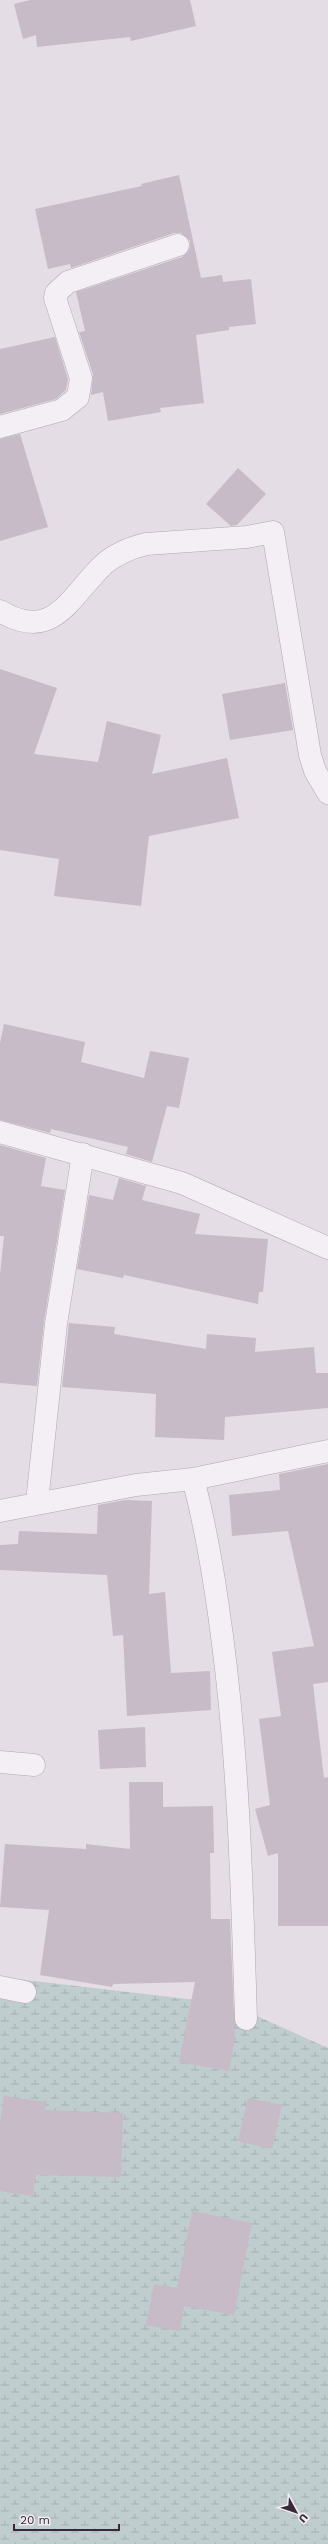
<svg xmlns="http://www.w3.org/2000/svg" width="328" height="2544" font-family="'Work Sans',sans-serif">
<defs>
<pattern id="wetland-marsh" width="20" height="14" patternUnits="userSpaceOnUse"><rect width="20" height="14" fill="#bfcdce"/><path d="M1 5h8M5 5V1M11 12h8M15 12V8" fill="none" stroke="#a5b0b2"/></pattern>
</defs>
<rect width="100%" height="100%" fill="#e4dde5"/>
<path fill="url(#wetland-marsh)" d="M0,1977L230,2004L328,2048V2544H0Z"/>
<path fill="#c6bbc7" d="M30,0H190L196,26L131,41L130,37L37,47L36,35L23,39L14,4Z
M179,175L201,278L222,275L223,282L251,279L256,324L229,327V330L196,335L204,403L160,408L161,412L108,421L103,392L91,395L93,374L79,332L85,331L76,292L182,257L190,248V241L181,233H174L71,268L70,264L48,269L35,209L142,186L141,184Z
M55,337L68,379L66,390L56,399L0,414V349Z
M20,434L48,527L0,541V439Z
M238,468L266,494L237,525L231,526L206,504Z
M0,669L57,688L34,754L98,762L107,721L161,735L152,774L227,758L239,818L149,836L141,906L54,896L59,859L0,850Z
M285,683L293,730L230,740L222,694Z
M4,1024L85,1042L81,1062L144,1078L150,1051L189,1058L179,1108L167,1106L152,1162L126,1154L128,1147L51,1129L50,1133L0,1120V1043Z
M0,1145L46,1158L41,1186L65,1190L44,1322L37,1386L0,1383V1275L4,1236H0Z
M119,1178L146,1186L142,1200L200,1214L195,1234L268,1239L263,1292H259L258,1304L124,1275L123,1278L77,1269L89,1195L113,1200Z
M69,1323L115,1327L114,1334L206,1349L207,1334L256,1338L255,1352L314,1347L316,1373H328V1408L225,1417L224,1440L155,1437L156,1394L62,1387Z
M328,1464V1682L313,1684L324,1778L328,1777V1926H278V1853L268,1856L255,1809L270,1805L259,1719L281,1716L272,1652L314,1646L288,1531L232,1536L229,1495L280,1490L279,1474Z
M125,1500L152,1501L149,1594L165,1592L171,1673L210,1671L211,1710L127,1716L123,1635L113,1636L107,1575L0,1570V1545L18,1544L19,1531L97,1534L98,1505Z
M145,1727L146,1767L100,1769L98,1730Z
M129,1782H163V1807L213,1806L214,1853H210L211,1919H230L235,2039L229,2071L179,2062L195,1982L113,1984L112,1987L40,1975L49,1910L0,1907L5,1844L86,1849V1844L130,1849Z
M4,2096L46,2102L45,2110L123,2113L121,2177L36,2175L33,2196L0,2191V2123Z
M248,2098L282,2105L272,2149L238,2141Z
M192,2211L252,2223L234,2315L184,2306L180,2331L146,2325L154,2284L177,2288Z"/>
<g fill="none" stroke-linecap="round" stroke-linejoin="round">
<defs>
<path id="street" d="M0,427L62,410L78,397L81,378L55,298L56,293L68,282L178,245
M0,611C53,643 69,598 103,565C115,554 130,548 146,544L247,537L273,532L310,755L315,771L328,793
M0,1132L182,1183L328,1248
M193,1479C207,1531 215,1582 222,1636C239,1763 242,1891 246,2019
M37,1502L56,1324L83,1154
M0,1511L136,1485L193,1479L328,1451
M0,1762L34,1765
M0,1987L25,1992"/>
</defs>
<use href="#street" stroke="#b1a7b2" stroke-width="23"/>
<use href="#street" stroke="#f4eff4" stroke-width="22"/>
</g>
<g transform="translate(296 2512) rotate(130)" stroke="#f2ecf3" stroke-width="3" paint-order="stroke">
<path d="M0-3L7 15L0 10L-7 15Z" fill="#39283a"/>
<text y="-6" font-size="11" font-weight="bold" text-anchor="middle" fill="#39283a">U</text>
</g>
<path d="M14 2524v6h105v-6" fill="none" stroke="#39283a" stroke-width="2"/>
<text x="20" y="2524" font-size="12" fill="#39283a" stroke="#f2ecf3" stroke-width="3" paint-order="stroke">20 m</text>
</svg>
